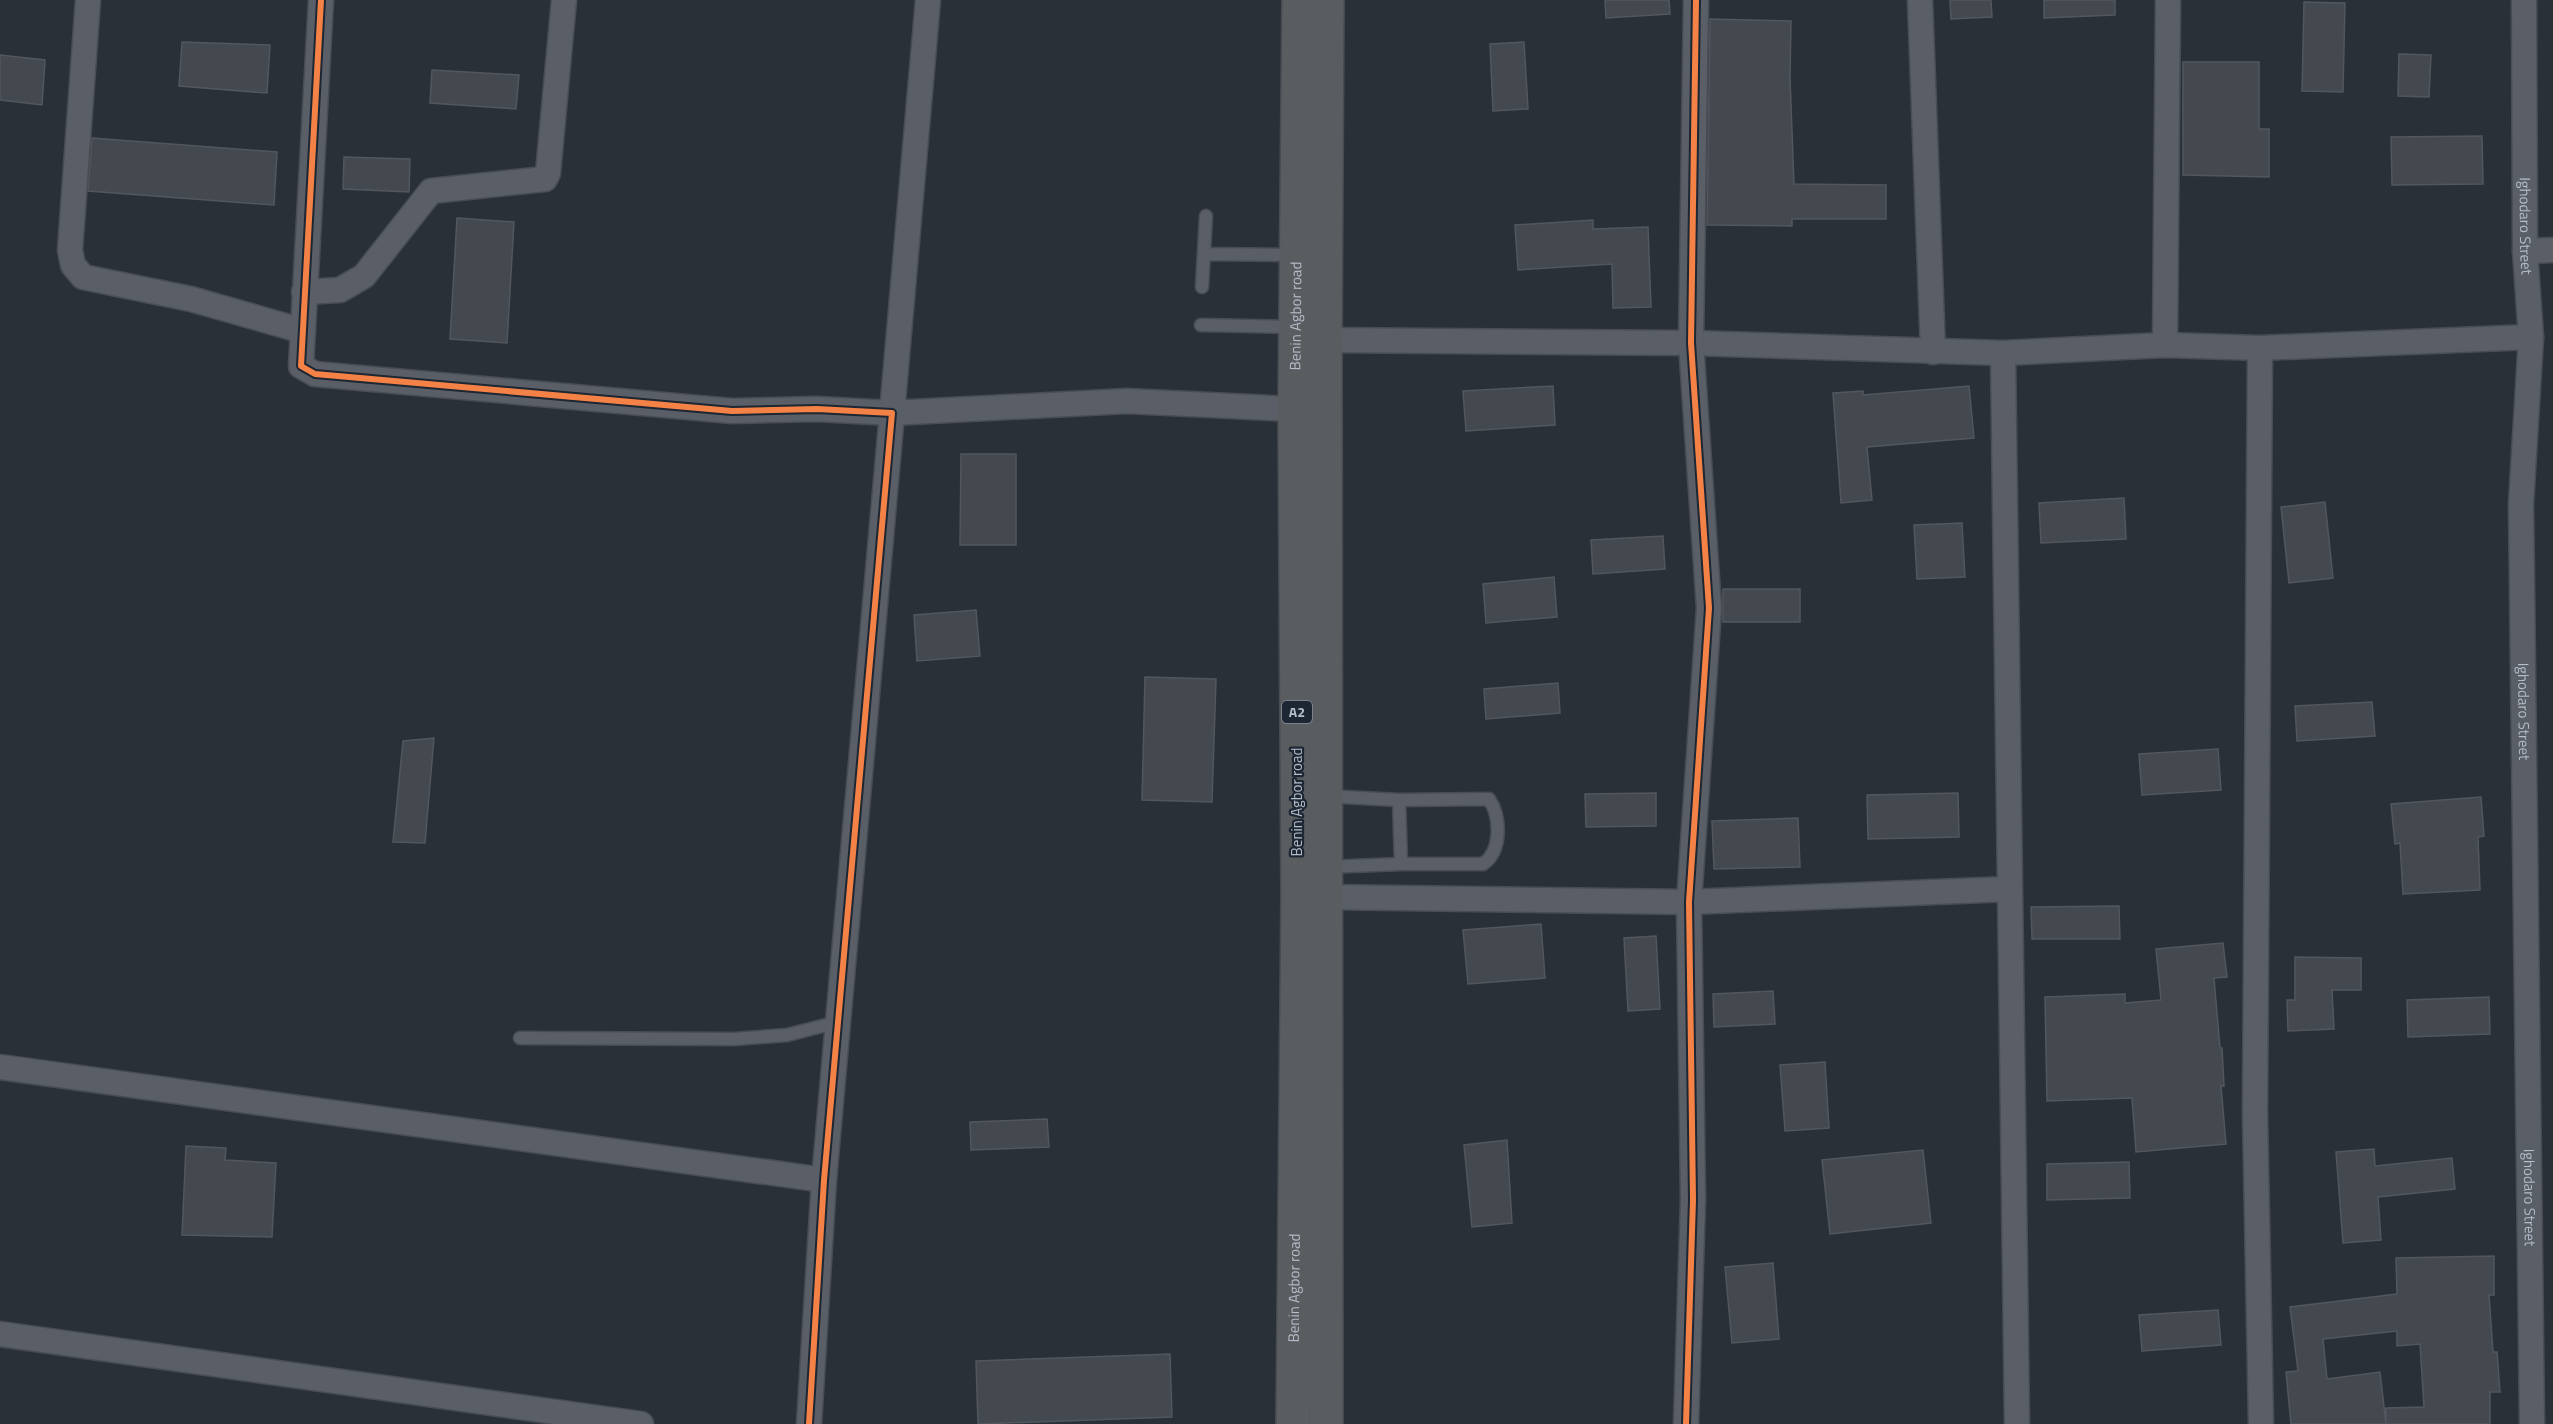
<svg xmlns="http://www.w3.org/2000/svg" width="2553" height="1424" font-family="'Titillium Web',sans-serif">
<rect width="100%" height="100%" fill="#2a3038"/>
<path fill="#444950" stroke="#52575f" stroke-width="1.5" d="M1605,0H1669L1670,14L1606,18Z
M1950,0H1991L1992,17L1951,19Z
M2044,0H2115V15L2044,18Z
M2304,2L2345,3L2343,92L2302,91Z
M1710,19L1791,21L1790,78L1794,184L1886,185V219H1792V226L1707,225Z
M182,42L270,45L267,93L179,86Z
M1524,42L1528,109L1493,111L1490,44Z
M2399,54L2431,55L2429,97L2398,96Z
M0,55L45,60L42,105L0,100Z
M2183,62H2259V129H2269V177L2183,175Z
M432,70L519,75L516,109L430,103Z
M2482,136L2483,184L2392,185L2391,137Z
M92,138L277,152L274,205L88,191Z
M344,157L410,159L409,192L343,189Z
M457,218L514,222L507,343L450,339Z
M1593,220V229L1648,227L1651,307L1613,308L1612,264L1518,270L1515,225Z
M1553,386L1555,425L1466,431L1463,391Z
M1969,386L1974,438L1867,447L1872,500L1841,503L1833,393L1863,391V395Z
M961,454H1016V545H960Z
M2124,498L2126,539L2041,543L2039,503Z
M2325,502L2333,578L2289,583L2281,507Z
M1962,523L1965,577L1917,579L1914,525Z
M1663,536L1665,569L1593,574L1591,540Z
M1554,577L1557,617L1486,623L1483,584Z
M1723,589H1800V622H1723Z
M976,610L980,656L917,661L914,615Z
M1145,677L1216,679L1212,802L1142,800Z
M1558,683L1560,713L1486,719L1484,689Z
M2372,702L2375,736L2297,741L2295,706Z
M434,738L425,843L393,842L403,741Z
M2218,749L2221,790L2142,795L2139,754Z
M1656,793V826L1586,827L1585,794Z
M1958,793L1959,837L1868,839L1867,795Z
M2481,797L2484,836L2478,837L2480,890L2403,894L2400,843L2395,844L2391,804Z
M1798,818L1800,867L1714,869L1712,821Z
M2119,906L2120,939H2032L2031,907Z
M1541,924L1545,978L1468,984L1463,930Z
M1656,936L1660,1009L1628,1011L1624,938Z
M2223,943L2227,977L2214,978L2220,1048H2222L2224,1086H2221L2226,1144L2136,1152L2132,1098L2047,1101L2045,997L2125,994V1003L2161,1000L2156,949Z
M2295,957L2361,958V990H2332L2334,1029L2288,1031L2287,1000H2295Z
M1773,991L1775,1024L1714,1027L1713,994Z
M2489,997L2490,1034L2408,1037L2407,1000Z
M1825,1062L1829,1128L1785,1131L1780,1065Z
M1047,1119L1049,1147L971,1150L970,1122Z
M1507,1140L1512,1223L1472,1227L1464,1145Z
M186,1146L226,1148L225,1160L276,1163L272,1237L182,1235Z
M2374,1149L2375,1166L2452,1158L2455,1189L2378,1197L2381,1240L2343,1243L2336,1152Z
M1923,1150L1931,1223L1830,1234L1822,1160Z
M2129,1162L2130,1198L2047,1200V1164Z
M2494,1256V1295H2489L2493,1352H2497L2500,1392H2490V1424H2386V1408L2424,1407L2420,1344L2397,1346V1331L2323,1339L2327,1379L2380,1372L2386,1424H2291L2286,1372L2298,1371L2290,1307L2397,1294L2396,1258Z
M1773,1263L1779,1339L1732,1343L1725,1267Z
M2218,1310L2221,1345L2142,1351L2139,1315Z
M1170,1354L1172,1417L978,1424L976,1361Z"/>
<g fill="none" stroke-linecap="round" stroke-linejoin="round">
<defs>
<path id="lane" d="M1204,254L1296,255
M1202,287L1206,216
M1201,325L1296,327
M1325,796L1399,800L1401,864L1326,867
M1399,800L1489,799C1501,817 1502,851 1483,864H1401
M520,1038L734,1039L787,1035L838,1022"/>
<g id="street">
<path d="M88,0L70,250L73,265L83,277L191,299L303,331"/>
<path d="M321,0L301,366L315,374L732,411L817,409L892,413L824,1180L809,1424"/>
<path d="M928,0L892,413L1127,401L1311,410"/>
<path d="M1920,0L1933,352"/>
<path id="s1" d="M2524,0L2525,251L2531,337L2521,504L2532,1424"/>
<path d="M2525,251L2553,250"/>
<path d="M304,292L340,290L364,276L431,191L545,179L548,173L564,0"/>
<path d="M1325,340L1691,343L2003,353L2165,345L2260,348L2531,337"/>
<path d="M2165,345L2168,0"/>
<path d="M2260,348L2255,1113L2261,1424"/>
<path d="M2003,353L2017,1424"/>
<path d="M1325,897L1689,902L2009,889"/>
<path d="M0,1067L824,1180"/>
<path d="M0,1334L641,1424"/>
<path d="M1686,1424L1693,1200L1689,902L1709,608L1691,343L1696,0"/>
</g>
<g id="highway">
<path id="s2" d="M1293,1424L1298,897L1295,409L1299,0"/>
<path d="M1326,1424L1325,340L1327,0"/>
</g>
</defs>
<use href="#lane" stroke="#484c53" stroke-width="15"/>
<use href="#street" stroke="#484c53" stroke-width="27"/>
<use href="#highway" stroke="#474c53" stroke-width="36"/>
<use href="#lane" stroke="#5a5e66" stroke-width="12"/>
<use href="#street" stroke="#5a5e66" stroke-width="24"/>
<use href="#highway" stroke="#5a5d60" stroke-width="33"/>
<defs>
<path id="cycleway" d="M321,0L301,366L315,374L732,411L817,409L892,413L824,1180L809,1424
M1686,1424L1693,1200L1689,902L1709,608L1691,343L1696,0"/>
</defs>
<use href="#cycleway" stroke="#1d2633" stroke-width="10"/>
<use href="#cycleway" stroke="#f48246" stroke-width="6"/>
</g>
<g text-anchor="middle" stroke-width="4.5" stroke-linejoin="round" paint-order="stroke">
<rect fill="#1d2633" stroke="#878f9c" stroke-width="1.5" x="1282" y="701" width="30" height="22" rx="4.5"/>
<g font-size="14" font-weight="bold" fill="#b4bcc9">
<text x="1297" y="717">A2</text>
</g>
<g font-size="15" fill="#b4bcc9" stroke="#1d2633">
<text dy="5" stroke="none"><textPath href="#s1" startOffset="226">Ighodaro Street</textPath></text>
<text dy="5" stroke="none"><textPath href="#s2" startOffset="1108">Benin Agbor road</textPath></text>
<text dy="5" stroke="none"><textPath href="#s1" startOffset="712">Ighodaro Street</textPath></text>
<text transform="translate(1297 802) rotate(-90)" y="5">Benin Agbor road</text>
<text dy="5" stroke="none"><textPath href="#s1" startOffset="1198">Ighodaro Street</textPath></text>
<text dy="5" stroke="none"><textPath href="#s2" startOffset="136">Benin Agbor road</textPath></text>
</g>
</g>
</svg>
